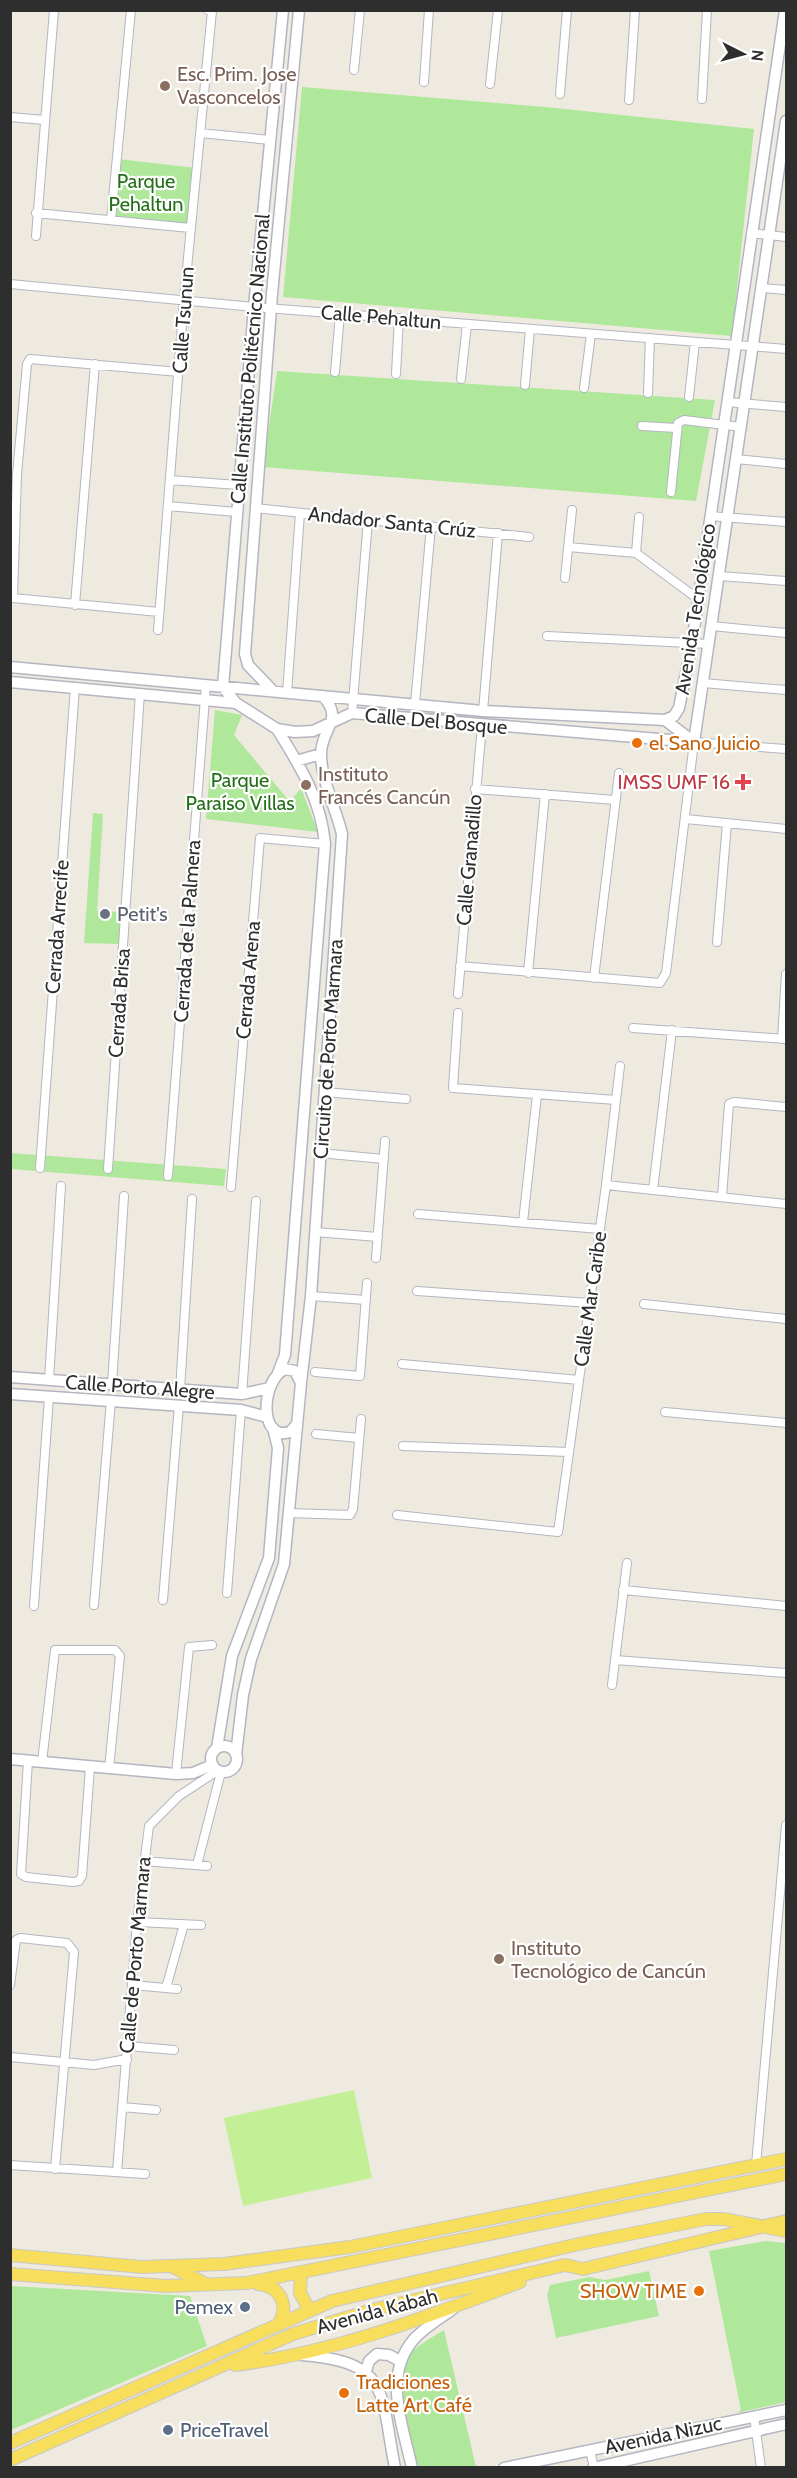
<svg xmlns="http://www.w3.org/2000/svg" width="797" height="2478" font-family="Cabin,sans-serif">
<rect width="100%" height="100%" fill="#efeae0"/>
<path fill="#afe89b" d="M302,87L546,107L754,129L732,336L283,297Z
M118,159L196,168L190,228L112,220Z
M277,371L715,400L696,501L263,467Z
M215,710L242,715L234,735L290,802L301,788L318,832L206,819Z
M93,813L103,814L97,911L122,912L119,944L84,943Z
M10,1153L226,1169L224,1186L11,1169Z
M765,2241L786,2243V2402L737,2413L741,2410L709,2251Z
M649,2271L659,2316L556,2338L547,2295L550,2285L589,2277L605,2280Z
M11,2286L190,2296L207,2346L11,2430Z
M444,2330L476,2467H417C413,2442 393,2379 407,2358C416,2345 431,2338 444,2330Z"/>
<path fill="#c3ef96" d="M354,2090L372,2178L243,2206L224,2118Z"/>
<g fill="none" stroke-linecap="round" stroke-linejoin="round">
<defs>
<path id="street" d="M354,70L360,10
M424,82L429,10
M490,84L498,10
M560,94L567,10
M702,99L707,10
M629,100L635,10
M10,117L44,120
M200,133L270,140
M36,213L190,228
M111,220L131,10
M751,233L786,237
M36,236L54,10
M10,284L254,307L786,349
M761,288L786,290
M335,372L340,314
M396,374L399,318
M461,379L467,324
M525,385L530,329
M584,388L591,334
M648,393L650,338
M689,397L695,342
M727,402L786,407
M642,426L676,428
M736,459L786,464
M170,480L238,485
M671,492L678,423L684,420L741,427
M168,506L236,512
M255,508L529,537
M710,516L786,522
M568,547L636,553L698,599
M636,553L639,517
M719,576L786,581
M565,578L572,510
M75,605L95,364
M159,612L13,598L17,474L27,364L30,359L179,372
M711,626L786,633
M158,630L184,299L212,11L208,10
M547,636L709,644
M703,683L786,690
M287,693L300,513
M415,704L431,526
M483,711L498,533
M352,713L368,520
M475,789L615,800
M686,819L786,829
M717,942L727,823
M460,966L660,983L666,973L694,742L786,749
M528,973L545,794
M594,978L619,773
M458,994L482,726
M458,1013L453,1088L616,1100
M633,1028L786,1039
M782,1039L786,974
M325,1092L406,1099
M330,1154L384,1159
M40,1168L75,687
M108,1169L140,693
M168,1176L206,685
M606,1185L786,1204
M231,1187L260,838L325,844
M653,1190L672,1030
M722,1197L729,1104L734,1102L786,1107
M418,1214L600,1229
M523,1222L537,1095
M315,1232L378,1237
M376,1258L385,1141
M417,1291L590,1303
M311,1296L366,1300
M644,1304L786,1319
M402,1364L579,1380
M315,1372L360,1376L367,1283
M49,1380L61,1186
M112,1385L124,1196
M180,1390L192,1199
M242,1394L256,1201
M665,1412L786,1423
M316,1434L359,1438
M403,1446L569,1452
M289,1513L350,1515L353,1509L361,1419
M397,1515L558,1532L606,1185L620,1066
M623,1590L786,1606
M227,1593L241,1410
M163,1600L179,1405
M94,1605L111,1400
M34,1606L49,1397
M615,1660L786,1673
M612,1685L627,1563
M28,1761L21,1874L26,1877L73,1882L79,1881L82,1876L90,1767
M42,1762L55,1650H115L120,1656L109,1769
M176,1774L189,1647L212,1645
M143,1861L207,1866
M197,1865L221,1772
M137,1922L201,1925
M10,1985L16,1940L20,1938L67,1943L74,1952L55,2169
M132,1985L177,1989
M166,1988L184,1924
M128,2046L174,2050
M10,2057L94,2065L127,2059
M122,2107L156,2110
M10,2165L145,2174
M756,2165L786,1825
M117,2172L137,1922L149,1826L179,1796L217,1771
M754,2416L761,2468
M590,2450L594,2468"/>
<path id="secondary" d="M10,667L483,711L665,720L674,716L679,708L692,643L785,10
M10,682L236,703L277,729L295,732L313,731L352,713L694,742
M273,691L248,665L245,654L272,294L299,10
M236,703L223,687L254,307L283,10
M665,720L694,742
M277,729C300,766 321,799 325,844L285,1355L278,1373
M694,742L786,121
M296,761L321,754
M10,1377L242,1394L270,1388
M301,1383L311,1296L342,834C336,808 320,778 321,752C323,726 344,720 323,696
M10,1394L241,1410L267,1417
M211 1759a13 13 0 1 1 26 0a13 13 0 1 1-26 0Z
M217,1748L232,1656L269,1558L278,1448L273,1428
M236,1755L243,1695L251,1659L284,1564L301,1383L295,1371L285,1369C261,1380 258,1442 290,1432L297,1424
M10,1759L176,1774L193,1773L212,1765
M302,2355C391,2362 380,2392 395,2468
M366,2371L369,2361L377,2354L389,2355L400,2361
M412,2468C403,2425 382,2376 414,2339C425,2327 441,2318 454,2308
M504,2468L786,2410
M593,2468L786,2424"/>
<path id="primary" d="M10,2255L142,2267L224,2264L350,2247L786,2159
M171,2266L206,2284
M10,2274L166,2286L247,2283L786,2174
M301,2274L300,2293L310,2311
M258,2284C281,2286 290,2306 278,2325
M235,2365C333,2353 427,2317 520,2282
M10,2443L332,2301L579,2244L706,2219H724L786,2231
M10,2460L293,2334L372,2310L565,2265L583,2269L786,2221"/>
</defs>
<use href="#street" stroke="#b4b5c1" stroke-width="10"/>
<use href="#secondary" stroke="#b4b5c1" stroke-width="13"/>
<use href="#primary" stroke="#c9c9c9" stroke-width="14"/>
<use href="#street" stroke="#fff" stroke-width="8"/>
<use href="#secondary" stroke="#fff" stroke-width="10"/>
<use href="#primary" stroke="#f7df5d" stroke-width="12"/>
</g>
<g fill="#8d6e63" stroke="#fff" stroke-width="2">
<circle cx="165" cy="86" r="6"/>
<circle cx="306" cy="785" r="6"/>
<circle cx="499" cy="1959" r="6"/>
</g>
<g fill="#e8710a" stroke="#fff" stroke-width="2">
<circle cx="637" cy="743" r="6"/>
<circle cx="699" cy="2291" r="6"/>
<circle cx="344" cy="2393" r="6"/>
</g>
<path fill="#e0444e" stroke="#fff" stroke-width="2" d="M740 773h6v6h6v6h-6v6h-6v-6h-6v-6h6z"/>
<circle fill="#6b7280" stroke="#fff" stroke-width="2" cx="105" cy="914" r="6"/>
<g fill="#5c6f8a" stroke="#fff" stroke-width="2">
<circle cx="245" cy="2307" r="6"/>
<circle cx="168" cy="2430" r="6"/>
</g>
<g text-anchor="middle" stroke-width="4.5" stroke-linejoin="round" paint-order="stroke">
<g font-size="20" fill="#785e54" stroke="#fff" text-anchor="start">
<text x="177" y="81">Esc. Prim. Jose<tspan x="177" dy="23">Vasconcelos</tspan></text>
<text x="318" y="781">Instituto<tspan x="318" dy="23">Francés Cancún</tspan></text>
<text x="511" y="1955">Instituto<tspan x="511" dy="23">Tecnológico de Cancún</tspan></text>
</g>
<g font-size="20" fill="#247018" stroke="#fff">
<text x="146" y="188">Parque<tspan x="146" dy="23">Pehaltun</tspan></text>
<text x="240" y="787">Parque<tspan x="240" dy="23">Paraíso Villas</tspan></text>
</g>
<g font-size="20" fill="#2e2e2e" stroke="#fff">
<text transform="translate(381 317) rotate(5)" y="7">Calle Pehaltun</text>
<text transform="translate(183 320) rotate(-86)" y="7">Calle Tsunun</text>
<text transform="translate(250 359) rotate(-85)" y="7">Calle Instituto Politécnico Nacional</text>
<text transform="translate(392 522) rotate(6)" y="7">Andador Santa Crúz</text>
<text transform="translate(695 609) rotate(-81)" y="7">Avenida Tecnológico</text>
<text transform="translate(436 721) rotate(5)" y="7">Calle Del Bosque</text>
<text transform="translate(469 860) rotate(-85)" y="7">Calle Granadillo</text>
<text transform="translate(57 927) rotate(-86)" y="7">Cerrada Arrecife</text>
<text transform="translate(187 931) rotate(-86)" y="7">Cerrada de la Palmera</text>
<text transform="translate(248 980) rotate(-85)" y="7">Cerrada Arena</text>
<text transform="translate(119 1003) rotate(-86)" y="7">Cerrada Brisa</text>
<text transform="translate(328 1049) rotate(-86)" y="7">Circuito de Porto Marmara</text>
<text transform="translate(590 1299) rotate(-82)" y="7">Calle Mar Caribe</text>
<text transform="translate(140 1387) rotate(4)" y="7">Calle Porto Alegre</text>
<text transform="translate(135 1955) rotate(-85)" y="7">Calle de Porto Marmara</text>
<text transform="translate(377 2311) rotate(-15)" y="7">Avenida Kabah</text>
<text transform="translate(663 2435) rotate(-12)" y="7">Avenida Nizuc</text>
</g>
<g font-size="20" fill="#c56008" stroke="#fff" text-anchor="start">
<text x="649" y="750">el Sano Juicio</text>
<text x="687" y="2298" text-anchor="end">SHOW TIME</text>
<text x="356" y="2389">Tradiciones<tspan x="356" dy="23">Latte Art Café</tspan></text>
</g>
<g font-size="20" fill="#be3a42" stroke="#fff" text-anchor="end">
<text x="730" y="789">IMSS UMF 16</text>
</g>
<g font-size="20" fill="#5b616d" stroke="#fff" text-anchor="start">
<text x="117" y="921">Petit's</text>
</g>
<g font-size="20" fill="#4e5e75" stroke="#fff" text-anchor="end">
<text x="233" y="2314">Pemex</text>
<text x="180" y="2437" text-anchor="start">PriceTravel</text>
</g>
</g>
<rect width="797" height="2478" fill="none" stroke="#2e2e2e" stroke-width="24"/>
<g transform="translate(743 54) rotate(96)" stroke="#ffffff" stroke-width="4.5" paint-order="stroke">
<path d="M0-4.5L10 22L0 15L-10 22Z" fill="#2e2e2e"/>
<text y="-9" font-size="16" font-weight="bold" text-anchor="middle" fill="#2e2e2e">N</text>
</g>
</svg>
